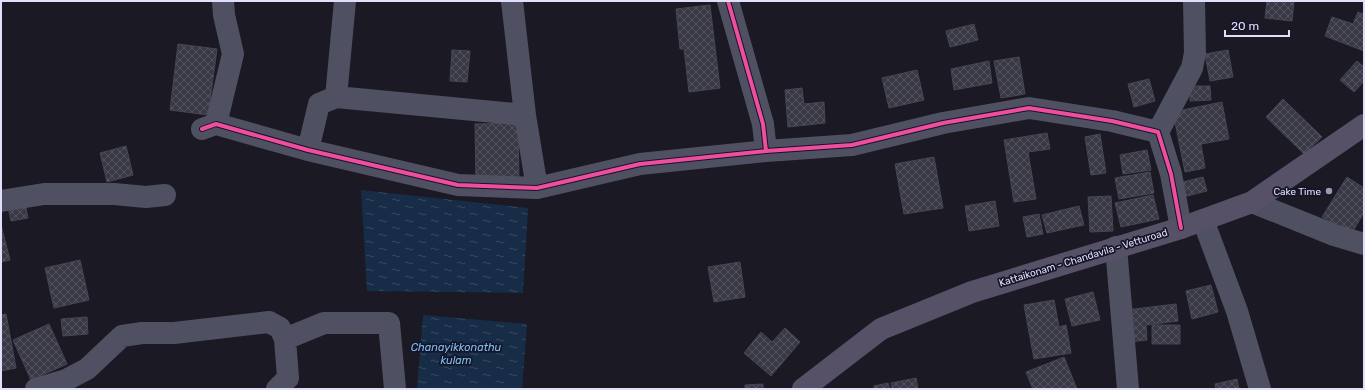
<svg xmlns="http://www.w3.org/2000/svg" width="1365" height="390" font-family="Rubik,sans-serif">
<defs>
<pattern id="water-ripples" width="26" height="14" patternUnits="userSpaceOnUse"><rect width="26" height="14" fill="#162c47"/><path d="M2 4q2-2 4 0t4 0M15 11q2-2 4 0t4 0" fill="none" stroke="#384a62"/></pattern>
<pattern id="building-cross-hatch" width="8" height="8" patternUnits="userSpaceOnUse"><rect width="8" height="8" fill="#393845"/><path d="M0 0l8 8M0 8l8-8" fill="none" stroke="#555461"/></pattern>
</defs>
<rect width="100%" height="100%" fill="#1a1924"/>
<path fill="url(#water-ripples)" d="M361,190L528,208L523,293L367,291Z
M423,315L527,324L522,389H417Z"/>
<path fill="url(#building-cross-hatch)" stroke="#474556" d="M1267,1H1294L1292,21L1265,18Z
M710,5L720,88L689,92L684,49H680L676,9Z
M1358,12L1364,14V51L1325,36L1332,17L1353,24Z
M974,24L978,40L950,47L946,31Z
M178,44L217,49L208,115L170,110Z
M452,50L470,51L467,82L450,81Z
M1228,50L1233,77L1210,81L1205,54Z
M1019,57L1025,94L1001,98L994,61Z
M989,61L992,83L954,90L951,69Z
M1357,61L1364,67V81L1354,92L1340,80Z
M917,70L924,100L889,108L882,78Z
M1149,79L1155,101L1134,107L1128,84Z
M1190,86H1210L1211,100L1190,101Z
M802,88L804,104L824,102L825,123L788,127L785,90Z
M1283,99L1322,137L1304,154L1266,117Z
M1222,102L1229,139L1201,144L1205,168L1185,172L1173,112Z
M518,123L519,180L476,182L475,124Z
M1047,133L1050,149L1028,152L1036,199L1014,202L1004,140Z
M1100,134L1106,173L1091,175L1085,137Z
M126,146L133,175L107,182L100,153Z
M1147,150L1151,170L1123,174L1120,155Z
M934,157L943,208L904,214L895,164Z
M1150,172L1154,193L1119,199L1115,178Z
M1203,177L1207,191L1183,197L1179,183Z
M1347,177L1364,188V213L1351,234L1322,217Z
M1153,195L1159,219L1121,227L1115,203Z
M1111,196L1113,231L1090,232L1088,197Z
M995,201L999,226L969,231L965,206Z
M25,203L28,218L11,221L8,207Z
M1079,206L1084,225L1047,233L1042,215Z
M1039,214L1043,234L1027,237L1023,217Z
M1,225L10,260L1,262Z
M80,260L89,300L54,308L45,268Z
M740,262L745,297L714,302L708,267Z
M1211,285L1218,312L1192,319L1186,291Z
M1093,292L1100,320L1072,326L1065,299Z
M1054,300L1059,327L1066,325L1071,353L1034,359L1024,305Z
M1176,304L1178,321L1146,325L1147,340L1130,342L1126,310Z
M6,314L16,368L1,371V315Z
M87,317L88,334L63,336L61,319Z
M49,324L67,364L31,380L13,340Z
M1152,325H1180V344H1152Z
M785,328L800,342L771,376L744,353L761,332L772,342Z
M1064,357L1077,389H1033L1026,372Z
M916,378L918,389H892L891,383Z
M1237,379L1239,389H1216L1215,384Z
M888,383L890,389H874V386Z
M763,384V389H745V385Z"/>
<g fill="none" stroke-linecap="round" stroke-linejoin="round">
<path stroke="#505063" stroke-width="22" d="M512,1L525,115L537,188
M728,1L763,124L766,151L852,145L943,123L1029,108L1112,121L1158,132L1171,174L1181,228
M336,97L345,1
M216,124L233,54L224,15L223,1
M202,129L216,124L308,150L458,185L537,188L640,164L766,151
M1158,132L1192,68L1195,53L1194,1
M308,150L319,104L336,97L525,115
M1,201L44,194H114L146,197L165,195
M1252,202L1334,235L1364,244
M1203,220L1237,311L1260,389
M1116,247L1128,389
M285,339L324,323H389L395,389
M36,389L66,380L87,369L122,336L142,333H174L269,322L280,328L285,339L288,378L277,389"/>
<path stroke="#575168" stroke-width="22" d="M803,389L881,329L972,292L1181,228L1252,202L1364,125"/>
<defs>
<path id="cycleway" d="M728,1L763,124L766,151L852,145L943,123L1029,108L1112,121L1158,132L1171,174L1181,228
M202,129L216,124L308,150L458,185L537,188L640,164L766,151"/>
</defs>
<use href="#cycleway" stroke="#161429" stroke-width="6"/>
<use href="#cycleway" stroke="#ef4d9e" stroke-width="4"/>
</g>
<circle fill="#9b9ab0" stroke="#161429" stroke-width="1.5" cx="1329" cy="191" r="4"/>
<g text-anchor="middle" stroke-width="3.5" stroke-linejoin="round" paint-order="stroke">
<g font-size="10" fill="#e1e0fb" stroke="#161429" text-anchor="end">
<text x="1321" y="195">Cake Time</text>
</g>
<g font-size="10" fill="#e1e0fb" stroke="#161429">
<text transform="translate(1083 257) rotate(-17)" y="4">Kattaikonam - Chandavila - Vetturoad</text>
</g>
<g font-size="11" font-style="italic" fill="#7bc1ee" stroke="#161429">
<text x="456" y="351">Chanayikkonathu<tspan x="456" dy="13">kulam</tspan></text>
</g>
</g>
<rect width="1365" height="390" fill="none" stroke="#e1e0fb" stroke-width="4"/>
<path d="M1225 30v6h64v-6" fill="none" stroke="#e1e0fb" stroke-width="2"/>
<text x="1231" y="30" font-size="12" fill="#e1e0fb" stroke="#161429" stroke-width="3" paint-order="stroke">20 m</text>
</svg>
